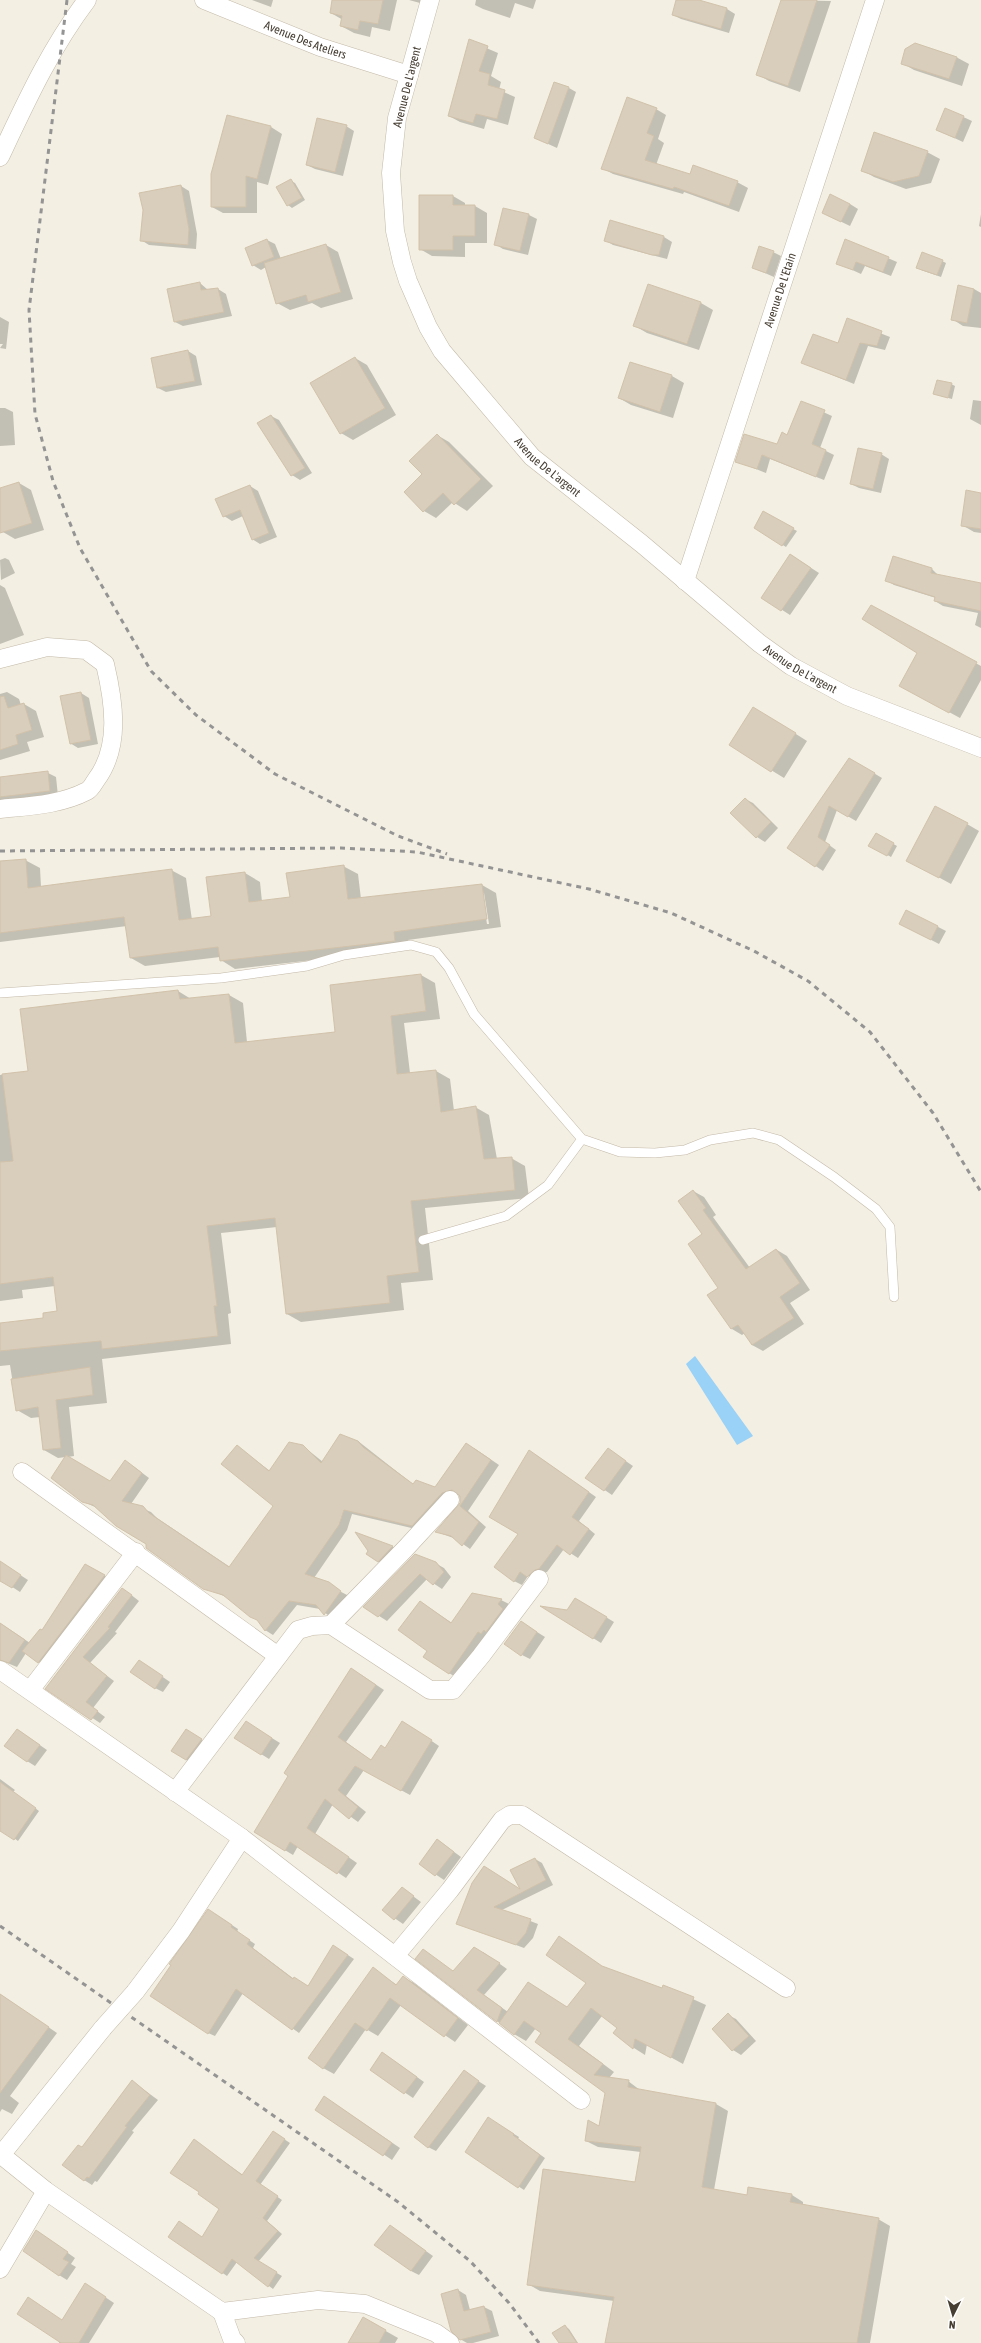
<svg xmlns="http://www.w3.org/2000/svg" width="981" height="2343" font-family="'Asap Condensed',sans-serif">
<rect width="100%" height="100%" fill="#f3efe3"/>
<path fill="#99d1f7" d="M695,1356L753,1436L737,1445L686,1364Z"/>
<path fill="#0003" fill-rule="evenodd" d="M252,0H273L271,7Z
M333,0H397L390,31L372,27L370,37L354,33L341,26L343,20L331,13Z
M409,0H421L420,3Z
M476,0H536L533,9L515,3L510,18L483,9L475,5Z
M677,0H695L727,9L735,14L729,33L681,19L673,15Z
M782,0L831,1L800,92L769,81L757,74Z
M470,41L498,53L491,76L501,82L499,90L515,97L508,125L487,119L484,129L460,122L449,116Z
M956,57L969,64L962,86L914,70L902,63Z
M569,88L576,92L557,148L535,138Z
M656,109L666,115L658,139L664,143L656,165L691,175L737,182L748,188L739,212L684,192L683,194L613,174L602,168Z
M946,109L972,121L963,142L937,130Z
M346,126L354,131L343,176L315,169L307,165Z
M271,127L282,134L268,185L257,182V213H223L212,207Z
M927,152L940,159L931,183L906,189L874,177L862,170Z
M291,181L295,183L305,200L292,208L288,205Z
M181,186L189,191L197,234L196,249L149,245L141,240Z
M453,196L465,203V206H475L487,213V243H465V257L432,256L420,249Z
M850,204L858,209L850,226L823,213Z
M981,214V227L979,226Z
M529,215L537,219L528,255L503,249L495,244Z
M611,221L664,237L672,242L667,259L613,245L605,240Z
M267,240L275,244L281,259L326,245L338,252L353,299L321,308L312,303L290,310L277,303L266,267L261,270L253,265Z
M846,240L897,262L891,276L865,266L861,274L837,263Z
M773,252L781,256L774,277L753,268Z
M942,261L946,263L941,277L921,270Z
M200,283L208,290L218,289L226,294L232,316L183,326L175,322Z
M648,285L701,303L713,310L699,350L647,333L635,326Z
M959,286L974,289L981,293V328L963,326L952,319Z
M0,317L9,322L6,349L0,348L3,344H0Z
M847,320L890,337L885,350L868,346L854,384L803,363L838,344Z
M188,351L196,356L202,385L166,392L158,388L152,359Z
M355,358L367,365L396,415L353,440L341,433Z
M631,363L672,376L684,383L673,418L631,405L619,398Z
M951,384L955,386L952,399L934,394Z
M973,400L981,401V429V425L970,419Z
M801,402L832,416L820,448L834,455L824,480L770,459L766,473L736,461L778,446L788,436Z
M0,408H5L13,412L15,445L0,446Z
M271,416L279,420L312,473L300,480L292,475Z
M437,435L449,442L493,486L467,511L453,502L436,518L424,511V474Z
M881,454L889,459L881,493L859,488L851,484Z
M19,483L31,490L44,530L15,539L3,532L0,523V489Z
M250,486L258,491L277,537L260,544L252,539L243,516L232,521L224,516Z
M981,494V533L974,532L962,525Z
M763,513L797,531L786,547L755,528Z
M791,555L819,573L790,615L762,597Z
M893,557L932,569L939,576L981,584V628L975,625L978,613L943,606L935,601L936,598L894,585L886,580Z
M5,558L9,560L15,573L1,580L0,560Z
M0,585L5,588L24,635L0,644Z
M871,607L981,666V680L960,718L912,692L918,653Z
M7,692L19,699L21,705L24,704L36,711L44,737L27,742L30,751L0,760V694Z
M81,693L89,698L98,744L78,748L70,743Z
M766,715L807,741L784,778L730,745Z
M850,759L882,778L856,821L837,810L825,842L836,850L823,871L789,848Z
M48,773L56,777L58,796L0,802V778Z
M745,799L753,803L778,828L765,842L757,837L731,813Z
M967,824L979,831L951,884L920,867Z
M876,834L897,846L891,857L870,845Z
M25,860L40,868L41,887L171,870L186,878L192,920L212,917L207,878L245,873L260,882L262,902L291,898L343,866L358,874L361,899L482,885L496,893L501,927L408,940L410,949L235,969L221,960L220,957L145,966L131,958L127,926L0,942V862ZM482,893H484L489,924H487Z
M907,911L946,931L939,944L908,928Z
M421,975L435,983L440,1019L404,1023L410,1073L436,1071L450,1079L454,1111L475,1107L489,1115L497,1159L511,1158L525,1166L529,1198L425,1208L433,1280L401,1283L404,1310L301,1322L287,1314L277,1227L221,1233L231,1313L228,1314L231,1344L102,1359L107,1403L69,1407L74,1456L68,1457L111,1482L133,1466L149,1478L131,1504L151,1512L157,1518L230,1567L275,1505L237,1446L270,1471L303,1446L323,1462L358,1441L414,1485L435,1488L474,1448L499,1465L468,1511L486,1527L470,1549L456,1539L437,1532L461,1503L459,1495L450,1497L420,1530L352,1514L347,1530L314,1578L349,1596L332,1618L320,1609L297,1605L273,1635L265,1630L259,1621L228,1598L204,1587L147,1543L97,1508L82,1501L66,1457L58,1458L44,1450L40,1417L31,1418L17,1410L10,1365L0,1366V1324L44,1319L58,1312L55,1286L22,1290L23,1298L0,1301V1075L29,1072L22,1010L178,991L191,999L229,995L243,1003L247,1042L336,1033Z
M693,1191L704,1197L716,1215L713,1217L750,1268L777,1250L787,1256L810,1290L790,1303L804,1324L763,1351L752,1345L745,1333L742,1335L732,1329L709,1295L720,1288Z
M608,1449L633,1466L612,1495L587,1478Z
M536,1455L596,1497L579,1521L595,1534L578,1558L564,1549L547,1572L542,1573L535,1581L528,1576L522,1585L514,1581L519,1533Z
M358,1534L393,1547L400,1551L386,1566L378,1561Z
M0,1562L28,1580L20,1592L0,1579Z
M435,1563L444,1568L451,1577L442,1589L427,1579L387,1621L365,1607Z
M86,1565L108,1578L42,1664L26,1653L17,1667L0,1660V1623L30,1643L42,1631Z
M130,1594L139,1601L115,1632L117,1633L90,1663L114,1681L93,1708L105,1717L100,1723L47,1688Z
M576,1599L614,1622L601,1643L593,1638L568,1611Z
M501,1600L509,1604L457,1678L449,1673L428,1651V1607L452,1623Z
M529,1627L545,1637L530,1659L522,1655Z
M147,1666L170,1682L163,1692L155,1688Z
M360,1674L384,1690L346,1742L372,1761L411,1727L439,1746L410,1795L364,1770L346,1796L366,1812L358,1822L333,1804L315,1834L357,1863L346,1878L298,1846L293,1855L255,1832Z
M254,1727L280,1743L269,1759L261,1754Z
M18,1730L47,1750L35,1766L27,1761Z
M194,1735L209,1745L194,1764L186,1760Z
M0,1779L15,1790L13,1792L39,1811L18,1841L0,1828Z
M438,1840L461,1857L444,1880L420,1864Z
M535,1859L542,1863L553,1885L502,1910L538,1924L533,1938L524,1948L457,1923L522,1891Z
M402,1888L421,1902L403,1924L383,1910Z
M215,1914L238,1929L237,1932L255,1944L253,1948L294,1979L308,1987L340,1950L354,1959L299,2033L243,1993L215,2036L208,2033Z
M559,1937L606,1969L663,1989L664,1986L706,2005L683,2064L647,2044L645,2055L634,2048L614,2033L618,2028L602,2016L579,2046L614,2072L609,2078L628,2081L640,2090L716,2104L728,2111L714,2190L748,2196L749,2188L792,2195L803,2202V2206L878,2219L890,2226L870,2343H606L614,2301L540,2291L528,2284L636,2183L641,2152L598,2147L586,2141L600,2128L606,2093L543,2033L536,2028L526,2041L514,2034L417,1959L454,1972L483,1952L507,1969L484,1995L508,2012L568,2008L587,1983Z
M373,1969L397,1985L403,1977L414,1983L468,2025L455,2042L401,2005L378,2036L366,2029L334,2074L323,2068Z
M0,1994L57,2033L10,2096L19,2103L12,2114L2,2109L0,2112Z
M728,2015L736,2019L756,2041L741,2055L733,2050Z
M383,2053L424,2082L413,2098L371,2070Z
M464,2072L486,2086L436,2151L428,2147Z
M132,2081L158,2100L132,2131L134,2132L97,2182L95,2181L92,2185L84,2180L82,2148Z
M332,2102L400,2148L392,2160L316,2109Z
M488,2118L519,2137L518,2139L545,2158L524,2190L466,2152Z
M278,2135L290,2143L260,2185L282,2200L267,2221L282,2234L258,2262L282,2276L273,2289L237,2262L227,2276L169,2236L203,2238L220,2209L199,2144L243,2175Z
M390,2226L433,2256L419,2275L411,2271Z
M44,2236L75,2258L71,2264L76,2267L67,2280L59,2275Z
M93,2289L114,2303L89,2343H59L63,2321Z
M458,2290L466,2295L470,2310L484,2307L492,2311L499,2336L473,2343H467L460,2339Z
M363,2318L398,2338L395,2343H349Z
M565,2326L569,2329L578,2343H560Z"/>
<path fill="#d9cdbb" stroke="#d1c2aa" d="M332,0H383L378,24L360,21L358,30L340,26L342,16L330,13Z
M676,0H699L727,8L721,29L672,15Z
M781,0H817L788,86L756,75Z
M469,39L488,46L479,71L490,74L488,85L505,90L497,119L476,114L473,123L448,116Z
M915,43L957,57L949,79L901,64L905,49Z
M554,82L569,87L548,144L534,138Z
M627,97L657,108L647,133L654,136L645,160L690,174L693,165L738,181L729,206L674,187L673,189L601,169Z
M945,108L964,116L955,138L936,130Z
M227,115L271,126L257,179L246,176V207H211V174Z
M317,118L347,125L335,172L306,165Z
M874,132L928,151L919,176L893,182L861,171Z
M291,179L302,198L287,206L276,187Z
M181,185L189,229L188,245L140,241L143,210L139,193Z
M830,194L850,204L841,222L822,213Z
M419,195H453V205H475V236H453V250H419Z
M503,208L529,214L520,251L494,245Z
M610,220L664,236L659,255H652L604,241Z
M267,239L274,257L252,266L245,248Z
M845,239L889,257L883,272L856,262L853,270L836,264Z
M326,244L341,292L308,302L306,295L276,304L264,263Z
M759,246L774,251L766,273L752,268Z
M922,252L943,260L937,275L916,268Z
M200,282L201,290L218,288L224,312L174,322L167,289Z
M648,284L701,302L687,344L633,326Z
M958,285L974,289L967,323L951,320Z
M847,318L882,331L877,346L860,343L846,380L801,363L813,334L838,343Z
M188,350L195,381L157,388L151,358Z
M355,357L385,408L340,434L310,383Z
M630,362L672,375L660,412L618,398Z
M937,380L952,383L948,398L933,394Z
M801,401L825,410L812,444L826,450L816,477L762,455L757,469L735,462L744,434L777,444L782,432L787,435Z
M271,415L305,468L291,476L257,423Z
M437,434L481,479L454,505L443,493L423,512L404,492L422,474L409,461Z
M858,448L882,453L873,489L850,484Z
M19,482L32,523L0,533V488Z
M250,485L269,533L252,540L240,510L223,517L215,499Z
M966,490L981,493V529L961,526Z
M763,511L794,528L782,546L754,528Z
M790,554L811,568L781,611L761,598Z
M893,556L932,568L931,573L981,583V611L934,601L935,597L885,581Z
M871,605L977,662L949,713L899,686L917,653L862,619Z
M81,692L91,740L70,744L60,696Z
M4,696L8,708L24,703L32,730L16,735L18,744L0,750V697Z
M753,707L796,733L771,772L729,745Z
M849,758L875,773L848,817L829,806L818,837L830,845L815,867L787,848Z
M48,771L50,791L0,797V777Z
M745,798L771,822L756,838L730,813Z
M935,806L968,823L939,878L906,861Z
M876,833L894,843L887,856L868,846Z
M26,859L28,888L172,869L179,920L211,916L206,877L245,872L249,902L290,897L286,873L344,865L348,899L482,884L487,919L394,932L395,941L220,961L218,947L130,958L124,917L0,933V861Z
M906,910L938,926L931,940L899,924Z
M421,974L426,1011L391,1016L397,1074L436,1070L441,1112L476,1106L484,1159L512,1157L515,1190L411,1201L419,1272L387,1276L390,1303L286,1314L275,1218L207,1226L217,1306H214L218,1336L102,1349L101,1341L0,1351V1323L43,1318V1313L57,1311L53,1277L0,1284V1162L13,1161L2,1074L28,1071L20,1009L178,990L180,999L229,994L235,1043L335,1032L330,985Z
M693,1190L706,1208L703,1210L746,1269L776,1249L800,1283L780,1297L794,1318L752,1345L738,1325L731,1329L707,1295L718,1288L688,1244L702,1234L678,1201Z
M90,1367L93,1395L56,1400L61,1448L43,1450L38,1407L16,1411L11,1379Z
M340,1434L358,1441L363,1447L413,1484L416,1480L435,1487L466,1443L491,1460L460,1506L479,1522L462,1546L451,1536L435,1532L460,1503V1496L452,1490L442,1493L412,1526L344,1510L339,1525L305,1574L329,1582L341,1591L324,1615L316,1605L289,1601L265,1631L257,1620L250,1617L223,1595L203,1589L146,1548V1544L116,1526L93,1505L82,1502L51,1478L66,1455L110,1481L125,1460L142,1473L122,1501L143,1506L149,1513L229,1567L273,1506L221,1464L237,1445L269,1471L289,1442L303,1445L321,1463Z
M608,1448L626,1461L604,1491L585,1478Z
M529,1450L589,1492L572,1517L589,1529L570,1555L557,1545L539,1569L535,1570L527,1577L520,1572L514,1582L494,1567L518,1534L489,1517Z
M355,1532L393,1546L378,1562L366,1554L368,1551Z
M415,1554L436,1562L444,1572L433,1585L420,1574L378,1617L363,1607Z
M0,1561L21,1575L12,1588L0,1581Z
M85,1564L105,1575L38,1663L22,1651L40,1629L42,1630Z
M122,1588L132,1595L108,1627L110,1628L83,1657L107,1676L86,1702L98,1711L91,1720L45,1689Z
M472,1593L502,1599L498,1604L503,1609L486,1632L484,1630L481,1634L478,1632L449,1674L423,1657L427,1651L398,1630L420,1601L451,1623Z
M575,1598L607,1617L593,1639L540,1606L567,1610Z
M521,1621L537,1632L521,1656L504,1644Z
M0,1623L25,1640L9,1663L0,1660Z
M139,1660L163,1676L155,1689L130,1672Z
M351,1668L376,1685L338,1737L371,1760L381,1745L385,1748L402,1721L432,1740L401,1791L355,1766L338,1790L358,1807L349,1819L325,1799L307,1828L349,1857L337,1874L290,1842L285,1851L254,1832L288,1776L284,1773Z
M246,1721L272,1738L261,1755L234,1738Z
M17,1729L40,1745L27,1762L4,1746Z
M186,1729L202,1739L186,1760L171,1751Z
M0,1782L36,1808L14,1840L0,1831Z
M437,1839L454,1852L435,1876L419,1864Z
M535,1858L546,1880L494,1907L531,1919L526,1933L516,1945L456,1924L472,1883L484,1866L520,1889L510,1870Z
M402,1887L414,1896L394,1920L382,1910Z
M208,1909L232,1925L231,1927L250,1940L247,1944L293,1979L294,1977L308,1986L333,1945L348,1955L292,2030L236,1989L208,2034L150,1996L171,1965L169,1964Z
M559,1936L602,1966L662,1988L663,1985L694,1997L671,2058L635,2039L633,2049L613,2033L617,2028L591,2008L568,2039L603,2064L594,2075L629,2080L628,2087L716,2103L702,2187L747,2195L748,2187L792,2194L790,2202L879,2218L857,2343H605L614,2297L527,2285L543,2169L635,2182L641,2147L585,2141L588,2120L599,2126L605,2093L535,2042L541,2033L524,2021L514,2035L499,2023L528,1982L567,2007L586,1983L546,1955Z
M474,1947L500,1963L477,1990L502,2008L497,2022L415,1959L423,1949L453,1971Z
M373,1967L396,1985L403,1976L458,2018L444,2037L390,1998L367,2031L355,2023L323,2069L308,2058Z
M0,1994L49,2027L0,2093Z
M728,2013L749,2036L732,2051L712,2029Z
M382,2052L417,2077L404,2094L370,2070Z
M464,2070L479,2081L428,2148L414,2137Z
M132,2080L150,2095L125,2126L127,2127L89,2178L87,2177L84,2181L62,2165L78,2145L82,2147Z
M324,2096L392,2143L383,2156L315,2110Z
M488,2117L514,2134L513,2135L540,2155L518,2188L465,2152Z
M273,2131L285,2139L256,2181L278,2196L263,2218L278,2231L254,2258L277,2272L268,2287L232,2259L222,2274L168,2237L179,2221L202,2237L219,2209L198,2194L199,2192L170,2173L194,2139L242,2175Z
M390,2225L426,2251L411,2271L374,2245Z
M36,2230L68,2252L63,2259L69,2262L59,2276L23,2251Z
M85,2283L106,2297L79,2343H61L17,2314L28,2297L62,2320Z
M458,2289L464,2311L484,2306L491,2332L460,2340L451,2331L441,2294Z
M363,2317L386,2330L379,2343H348Z
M565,2325L577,2343H559L552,2333Z"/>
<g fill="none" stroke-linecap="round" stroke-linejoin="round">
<defs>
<path id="service" d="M0,993L221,978L307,966L344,955L411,945L436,952L449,968L474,1014L582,1139L620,1152L655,1153L685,1150L710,1140L753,1133L779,1140L834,1177L876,1209L890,1227L894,1297
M423,1240L506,1216L548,1185L582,1139"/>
<g id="minor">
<path id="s1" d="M204,0L320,47L409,75"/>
<path id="s2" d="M430,0L397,118L391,173L395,231L402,262L408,281L428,327L442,351L532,457L642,544L759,643L791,666L847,696L981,748"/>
<path d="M0,157C26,102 50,49 87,0"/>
<path id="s3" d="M685,581L875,0"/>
<path d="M0,659L47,647L86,650L105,664C114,702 121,747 96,780C94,783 91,789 87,791C60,805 29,806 0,809"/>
<path d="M22,1472L278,1656"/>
<path d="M331,1625L405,1549L450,1500"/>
<path d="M0,1670L242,1838L581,2100"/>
<path d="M31,1689L136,1552"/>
<path d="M175,1792L298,1630L312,1626L331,1625L430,1690H453L481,1656L539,1579"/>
<path d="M395,1956L450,1890L502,1820L510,1815H522L786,1988"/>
<path d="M135,1992L181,1931L242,1838"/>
<path d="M0,2154L46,2191L222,2312L318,2300L365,2304L436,2333L450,2343"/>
<path d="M1,2155L103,2028"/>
<path d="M0,2269L46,2191"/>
<path d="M222,2312L232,2339L236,2343"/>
</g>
</defs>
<use href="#service" stroke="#c3b9a8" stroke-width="10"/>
<use href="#minor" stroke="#c3b9a8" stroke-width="19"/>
<use href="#service" stroke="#fff" stroke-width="9"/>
<use href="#minor" stroke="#fff" stroke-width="18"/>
<path stroke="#949494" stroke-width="3" stroke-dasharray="5 5" stroke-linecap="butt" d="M67,0L29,310L35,414L53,481L80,548L151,671L196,715L275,774L398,836L447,854
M0,851L341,848L417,852L589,889L671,913L754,951L808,981L870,1032L933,1113L981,1192
M0,1926L398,2202L470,2261L509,2303L539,2343"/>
<defs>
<path id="minor-bridge" d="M103,2028L135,1992"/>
</defs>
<use href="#minor-bridge" stroke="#c3b9a8" stroke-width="19" stroke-linecap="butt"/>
<use href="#minor-bridge" stroke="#fff" stroke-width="18"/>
</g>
<g text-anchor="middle" stroke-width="3" stroke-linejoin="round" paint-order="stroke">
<g font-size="12" fill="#463e33" stroke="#fff">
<text dy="4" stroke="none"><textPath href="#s1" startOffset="109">Avenue Des Ateliers</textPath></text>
<text transform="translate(407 87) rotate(-76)" y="4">Avenue De L'argent</text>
<text dy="4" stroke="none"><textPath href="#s3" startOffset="306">Avenue De L'Etain</textPath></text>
<text dy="4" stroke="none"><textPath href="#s2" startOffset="523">Avenue De L'argent</textPath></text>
<text dy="4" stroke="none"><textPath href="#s2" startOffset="847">Avenue De L'argent</textPath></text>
</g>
</g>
<g transform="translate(953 2315) rotate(185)" stroke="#ffffff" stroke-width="3" paint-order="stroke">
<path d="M0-3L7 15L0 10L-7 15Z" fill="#463e33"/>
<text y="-6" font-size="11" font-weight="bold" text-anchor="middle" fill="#463e33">N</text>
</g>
</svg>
